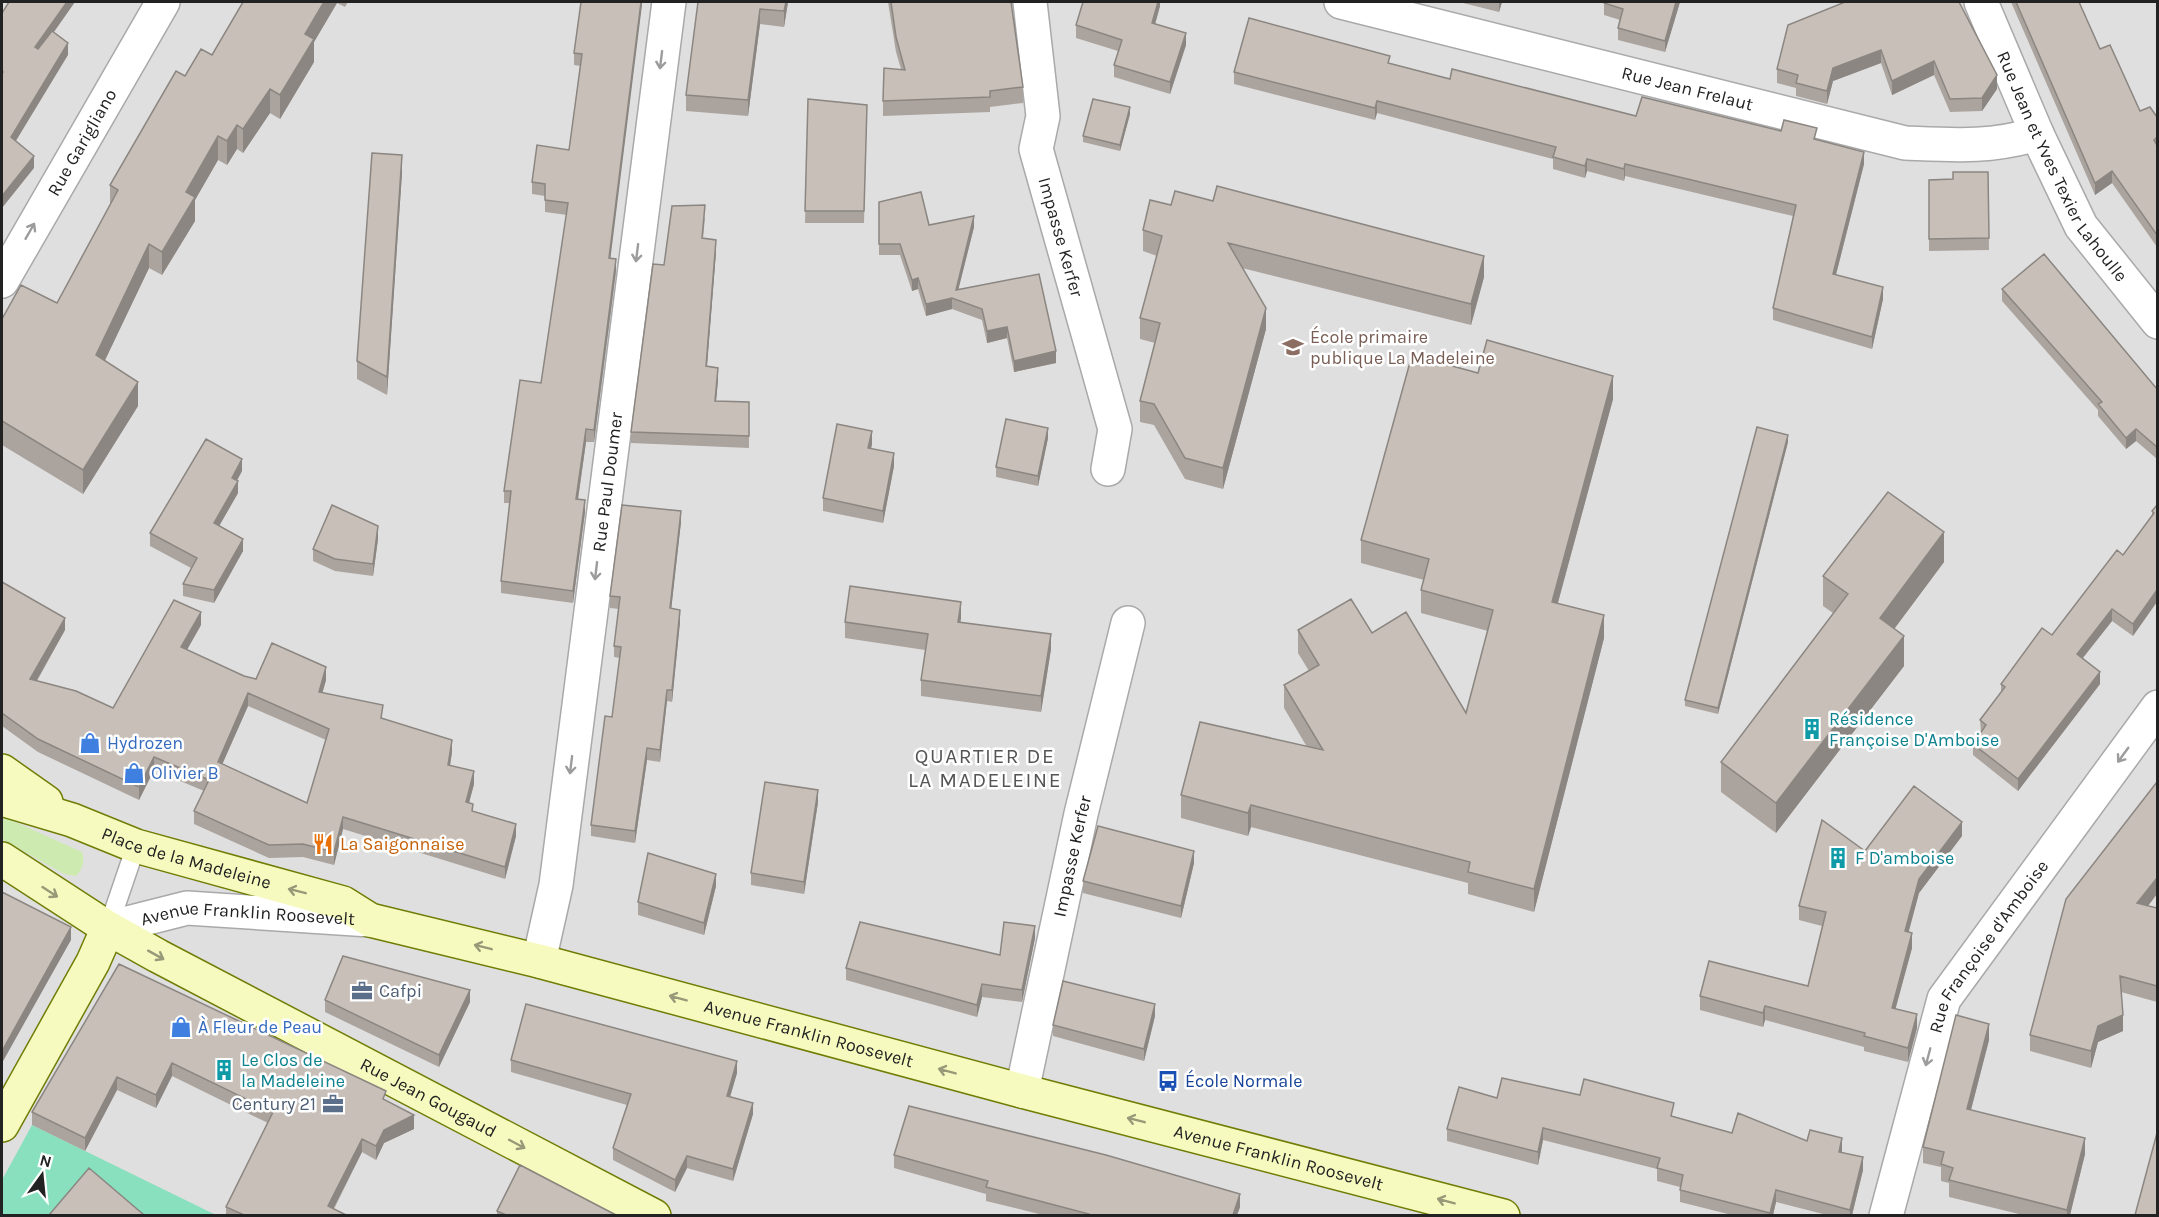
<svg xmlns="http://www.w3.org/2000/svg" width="2159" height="1217" font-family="Karla,sans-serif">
<rect width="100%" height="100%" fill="#f2efe9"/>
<path fill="#e0dfdf" d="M2,2H2157V1215H2Z"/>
<path fill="#cdebb0" d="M2,816L82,852C85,861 83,868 76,876L64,874L2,839Z"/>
<path fill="#88e0be" d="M32,1125L216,1215L2,1216V1180Z"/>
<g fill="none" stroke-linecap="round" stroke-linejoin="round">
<defs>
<path id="lane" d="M108,928L136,846"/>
<g id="street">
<path id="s1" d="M1030,2L1043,116L1036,149L1115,429L1108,469"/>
<path id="s2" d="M1341,2L1905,143C1954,145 1989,148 2037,134"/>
<path id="s3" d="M1981,2L2037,134L2081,226L2158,322"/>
<path id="s4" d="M2,281L163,2"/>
<path id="s5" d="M108,928L187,908L370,920"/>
<path id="s6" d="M539,961L556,885L669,2"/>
<path id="s7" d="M1022,1091L1081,814L1128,623"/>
<path id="s8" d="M1886,1216L1944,999L2158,707"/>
</g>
<g id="secondary">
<path d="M2,771L46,802"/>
<path id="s9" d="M2,799L72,820L136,846L343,903L370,920L539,961L1022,1091L1503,1216"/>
<path id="s10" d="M2,859L108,928L158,956L654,1216"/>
<path d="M2,1125L93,962L108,928"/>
</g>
</defs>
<use href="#lane" stroke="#a9a9a9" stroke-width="21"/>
<use href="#street" stroke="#a9a9a9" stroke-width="36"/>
<use href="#secondary" stroke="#707d05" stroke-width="36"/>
<use href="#lane" stroke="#fff" stroke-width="18"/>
<use href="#street" stroke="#fff" stroke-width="33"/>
<use href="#secondary" stroke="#f7fabf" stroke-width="33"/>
</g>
<path fill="#aba49e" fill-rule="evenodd" d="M243,2H348L345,7L337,3L314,42V62L280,119L270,113L243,153L237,149L227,165L218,160L195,200V221L162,275L149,268L105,360L138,406L83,494L2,445V319L57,303L110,205V185L185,76L212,55Z
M642,2L610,258L616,271L594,442H586L578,500L585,512L573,603L501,593V581L510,503H504V491L541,383L567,215L545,212V196L532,194V182L569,150L580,66L574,65V53Z
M698,2H788L784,27L760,24L748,116L686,111V95Z
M888,2H1011L1023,87V103L990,107V112L883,116V101L901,69L896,52Z
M1160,2V6L1155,24L1186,45L1170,94L1114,77V65L1118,51L1076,38V25Z
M1459,2H1502L1499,12Z
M1604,2H1680L1665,52L1618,40V28L1620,20L1604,15Z
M1845,2L1997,89L1982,111L1950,112L1934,75L1892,95L1881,63L1833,81L1827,104L1796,96V88L1777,83V69Z
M2011,2H2079L2100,49L2140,111L2157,117V247L2112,183L2095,195Z
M1390,63L1450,79L1636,116L1817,140L1864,164L1836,275L1883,299L1872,349L1773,320V308L1793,216L1625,176L1624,181L1587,171L1585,178L1553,169V159L1377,113L1375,120L1234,84V72Z
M808,99L867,105L864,223H805Z
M1130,114L1120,151L1083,142V136Z
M1988,172L1989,250L1929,251V180L1953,179Z
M402,173L387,395L357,379V361Z
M879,202L929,225L974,227L958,290L1056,363L1014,372L1007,338L987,343L982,320L952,309L926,316L918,289L912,291L900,255H879Z
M705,217L703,239L716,252L707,367L718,380L716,401L749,402V448L631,443V432L664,265Z
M1143,230L1484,277L1471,325L1242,268L1266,329L1223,489L1185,479L1154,425L1140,422V401L1155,343L1140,339V318L1157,256L1143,251Z
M2002,289L2157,389V459L2136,441L2126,449L2098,416V410L2002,301Z
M1478,373L1613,399L1558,603L1604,638L1534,912L1468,894V883L1251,827L1248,836L1181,818V795L1307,747L1284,708V685L1309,671L1298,653V630L1372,633L1466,713L1488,631L1421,613V590L1424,580L1361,563V540Z
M1048,438L1038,486L996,477V467Z
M1788,442L1718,714L1685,706V700Z
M872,444L871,449L894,466L883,523L823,511V498Z
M242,471L237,480L238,493L219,526L243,551L214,603L183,596V584L191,568L150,546V533Z
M2157,505L2133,636L2112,621L2083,658L2100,684L2018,791L1973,755V744L1981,732L1980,720L2001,693V684L2052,635L2123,555L2152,516V511Z
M681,522L671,609L680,622L672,702L667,701L660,762L647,760L635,843L591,836V825L612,717L620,658L614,657V646L619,609L610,608V596Z
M378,539L373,576L335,571L313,561V549Z
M1944,562L1894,629L1904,666L1776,833L1721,792V762L1833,613L1823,606V576Z
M2,582L65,630L37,681L113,708L201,625L187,650L244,676L256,679L326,680L322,693L383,718L452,752L450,766L474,784L469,803L473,811L516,836L505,879L343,829L334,865L303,857L269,858L194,824V811L204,791L154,770L139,800L38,752L2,726ZM248,706L326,740L307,803L222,764Z
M961,618L960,622L1051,649L1041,712L921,696V680L925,650L845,638V622Z
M818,802L804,894L751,885V873Z
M1962,836L1919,893L1908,932L1912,948L1895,1008L1917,1028L1908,1062L1864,1051V1047L1765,1020L1763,1027L1700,1010V996L1808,986L1822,926L1799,920V906Z
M1194,863L1181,918L1083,893V881Z
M716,886L704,935L638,915V902Z
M2157,894L2148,906L2157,908V1002L2121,992L2123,1031L2098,1042L2091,1068L2030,1051V1035Z
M1035,938L1022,1002L982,997L977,1017L846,980V968L1000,955Z
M119,964L386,1100L414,1129L384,1143L376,1160L362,1152L334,1209L346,1215H226V1207L268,1123L172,1076L156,1108L117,1090L85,1151L32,1125V1112Z
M325,1000L470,1002L439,1067L325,1012Z
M1155,1016L1144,1061L1053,1036V1025Z
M1989,1040L1971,1110L2085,1154L2070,1215H2023L1949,1197V1183L1941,1181V1167L1923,1163V1147Z
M511,1060L737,1073L730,1097L753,1114L733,1181L687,1168L675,1192L613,1160V1148L627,1105L511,1072Z
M1497,1098L1673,1116L1732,1133L1807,1141L1842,1150V1152L1863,1170L1852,1215H1827L1776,1202L1773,1215H1732L1680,1202V1187L1657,1181V1169L1543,1140L1538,1165L1447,1141V1129Z
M894,1155L1240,1207L1237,1215H1043L986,1201V1194L894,1168Z
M497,1211L616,1215H497Z"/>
<path fill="#8b8681" d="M67,2H75L35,59V47Z
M324,2H337V3L314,42V62L280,119V95L305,34Z
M641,2H642V5L609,270V258Z
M786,2H788L784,27V11Z
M1158,2H1160V6L1152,35V23Z
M1499,2H1502L1499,12Z
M1676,2H1680L1665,52V41Z
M760,9V24L748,116V100Z
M1186,33V45L1170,94V82Z
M68,43V55L11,149V137Z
M1881,50V63L1833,81L1827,104V91L1833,68Z
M1934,61V75L1892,95V81Z
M1997,75V89L1982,111V98Z
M270,89V113L243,153V129Z
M1377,101V113L1375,120V108Z
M1130,107V114L1120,151V145Z
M237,125V149L227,165V141Z
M218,136V160L195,200V221L162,275V252L186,192Z
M1864,152V164L1833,286V274Z
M402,155V173L387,395V377Z
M34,156V168L2,208V196Z
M1587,159V171L1585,178V166Z
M1625,164V176L1624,181V169Z
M2112,171V183L2095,195V183Z
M974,216V227L956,299V290Z
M716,240V252L706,378V366Z
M149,244V268L96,379V355Z
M1484,256V277L1471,325V304Z
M616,259V271L594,442V430Z
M918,278V289L912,291V280Z
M1883,287V299L1872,349V337Z
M952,298V309L926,316V304Z
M1266,308V329L1223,489V468Z
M1007,327V338L987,343V331Z
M1056,351V363L1014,372V361Z
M718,368V380L715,413V401Z
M1613,376V399L1552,624V602Z
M138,382V406L83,494V470Z
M1048,428V438L1038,486V476Z
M586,429V442L576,512V499Z
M2136,429V441L2126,449V438Z
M872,431V444L868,461V448Z
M1788,435V442L1718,714V708Z
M894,453V466L883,523V511Z
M242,459V471L232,490V478Z
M238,481V493L214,535V523Z
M585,500V512L573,603V591Z
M681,511V522L670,620V608Z
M378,526V539L373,576V564Z
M1944,532V562L1880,648V618Z
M243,539V551L214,603V590Z
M2157,590V602L2133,636V624Z
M961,602V618L958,637V622Z
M2112,609V621L2077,665V654Z
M680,610V622L672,702V690Z
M201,612V625L181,660V647Z
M1604,615V638L1534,912V889Z
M65,618V630L30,692V679Z
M1051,634V649L1041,712V696Z
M1904,636V666L1776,833V803Z
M326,667V680L319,705V692Z
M2100,672V684L2018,791V779Z
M667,690V701L660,762V750Z
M248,693V706L218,774V762Z
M452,740V752L448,778V765Z
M647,748V760L635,843V831Z
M154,757V770L139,800V787Z
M474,771V784L466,814V802Z
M818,790V802L804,894V882Z
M1251,805V827L1248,836V813Z
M343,817V829L334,865V852Z
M1962,822V836L1919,893L1905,946V931L1919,879Z
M516,824V836L505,879V867Z
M1194,851V863L1181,918V906Z
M716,874V886L704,935V923Z
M2157,878V894L2137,920V903Z
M1035,926V938L1022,1002V990Z
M71,927V940L2,1063V1051Z
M1912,933V948L1892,1022V1008Z
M982,984V997L977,1017V1005Z
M470,990V1002L439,1067V1055Z
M1155,1004V1016L1144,1061V1049Z
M1765,1006V1020L1763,1027V1013Z
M1917,1014V1028L1908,1062V1048Z
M2123,1015V1031L2098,1042L2091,1068V1051L2098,1026Z
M1989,1024V1040L1967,1125V1109Z
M737,1061V1073L727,1107V1096Z
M172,1063V1076L156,1108V1095Z
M117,1077V1090L85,1151V1138Z
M753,1103V1114L733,1181V1169Z
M414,1115V1129L384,1143L376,1160V1146L384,1130Z
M1543,1128V1140L1538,1165V1152Z
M1842,1138V1150L1839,1164V1152Z
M2085,1138V1154L2070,1215H2067V1210Z
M362,1139V1152L330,1215L328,1206Z
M687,1156V1168L675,1192V1180Z
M1863,1157V1170L1852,1215H1850V1210Z
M1776,1190V1202L1773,1215H1770Z
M1240,1194V1207L1237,1215H1233Z"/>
<path fill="#c7bfb8" stroke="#8b8681" stroke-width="1.5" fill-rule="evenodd" d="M9,2H67L35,47L38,49L52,31L68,43L11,137L34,156L2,196V74L3,72L2,70V13Z
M243,2H324L305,34L314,39L280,95L270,89L243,129L237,125L227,141L218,136L186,192L195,197L162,252L149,244L96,355L138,382L83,470L2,421V319L21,285L57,303L118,190L110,185L176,71L185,76L201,49L212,55Z
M581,2H641L609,258L616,259L594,430L586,429L576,499L585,500L573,591L501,581L511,491H504L520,380L541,383L568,203L545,200V184L532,182L537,145L569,150L582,54L574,53Z
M698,2H786L784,11L760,9L748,100L686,95Z
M891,2H1011L1023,87L990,91V97L883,101L884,68L905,70L896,37Z
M1083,2H1158L1152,23L1186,33L1170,82L1114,65L1122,40L1076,25Z
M1604,2H1676L1665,41L1618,28L1623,9L1604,3Z
M1845,2H1959L1997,75L1982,98L1950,99L1934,61L1892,81L1881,50L1833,68L1827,91L1796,83L1798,75L1777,69L1788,25Z
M2016,2H2079L2100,49L2110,45L2140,111L2150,107L2157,117V137L2154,140L2157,145V235L2112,171L2095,183Z
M1249,18L1390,56L1388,63L1450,79L1452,69L1636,116L1642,97L1781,131L1784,120L1817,128L1814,139L1864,152L1833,274L1883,287L1872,337L1773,308L1796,205L1625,164L1624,169L1587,159L1585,166L1553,157L1556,147L1377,101L1375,108L1234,72Z
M808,99L867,105L864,211H805Z
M1093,99L1130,107L1120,145L1083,136Z
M372,153L402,155L387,377L357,361Z
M1953,172H1988L1989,238L1929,239V180L1953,179Z
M1217,186L1484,256L1471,304L1228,243L1266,308L1223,468L1185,458L1154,404L1140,401L1160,323L1140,318L1162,236L1143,230L1150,200L1171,205L1175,191L1213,201Z
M921,192L929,225L974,216L956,290L1039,274L1056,351L1014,361L1007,327L987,331L982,309L952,298L926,304L918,278L912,280L900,244H879V202Z
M705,205L702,238L716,240L706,366L718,368L715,401L749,402V436L631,432L653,264L664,265L672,206Z
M2044,254L2157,389V447L2136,429L2126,438L2098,404L2102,402L2002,289Z
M1487,340L1613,376L1552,602L1604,615L1534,889L1468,872L1470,862L1251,805L1248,813L1181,795L1200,722L1323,750L1284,685L1319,665L1298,630L1351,599L1372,633L1406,612L1466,713L1493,610L1421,590L1429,559L1361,540L1412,355L1478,373Z
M1006,419L1048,428L1038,476L996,467Z
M837,424L872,431L868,448L894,453L883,511L823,498Z
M1757,427L1788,435L1718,708L1685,700Z
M206,439L242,459L232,478L238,481L214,523L243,539L214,590L183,584L197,558L150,533Z
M1888,492L1944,532L1880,618L1904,636L1776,803L1721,762L1848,594L1823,576Z
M332,505L378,526L373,564L335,559L313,549Z
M622,505L681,511L670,608L680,610L672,690H667L660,750L647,748L635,831L591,825L605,716L612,717L621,647L614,646L620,597L610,596Z
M2157,505V590L2133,624L2112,609L2077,654L2100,672L2018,779L1973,744L1986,725L1980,720L2005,687L2001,684L2042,628L2052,635L2117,550L2123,555L2154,513L2152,511Z
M2,582L65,618L30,679L76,691L113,708L174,600L201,612L181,647L244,676L256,679L272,643L326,667L319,692L383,705L381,718L452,740L448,765L474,771L466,802L473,804L472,811L516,824L505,867L343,817L334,852L303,844L269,845L194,811L209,780L154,757L139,787L38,739L2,713ZM248,693L329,729L307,803L218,762Z
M850,586L961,602L958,622L1051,634L1041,696L921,680L928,634L845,622Z
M765,782L818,790L804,882L751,873Z
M2157,782V878L2137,903L2157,908V986L2120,976L2123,1015L2098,1026L2091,1051L2030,1035L2066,899Z
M1914,786L1962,822L1919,879L1905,931L1912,933L1892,1008L1917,1014L1908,1048L1864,1036L1865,1033L1765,1006L1763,1013L1700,996L1709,961L1808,986L1826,912L1799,906L1822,820L1865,851Z
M1098,826L1194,851L1181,906L1083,881Z
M648,853L716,874L704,923L638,902Z
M2,892L71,927L2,1051Z
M860,922L1000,955L1004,922L1035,926L1022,990L982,984L977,1005L846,968Z
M343,956L470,990L439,1055L325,1000Z
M119,964L386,1091L383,1099L414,1115L384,1130L376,1146L362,1139L328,1206L346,1215H244L226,1207L273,1112L172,1063L156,1095L117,1077L85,1138L32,1112Z
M1063,981L1155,1004L1144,1049L1053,1025Z
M526,1004L737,1061L727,1096L753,1103L733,1169L687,1156L675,1180L613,1148L631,1094L511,1060Z
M1956,1015L1989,1024L1967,1109L2085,1138L2067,1210L1949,1180L1953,1168L1941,1164L1944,1152L1923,1147Z
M1502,1078L1580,1095L1584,1079L1674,1103L1671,1116L1732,1133L1738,1113L1807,1141L1810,1130L1842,1138L1839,1152L1863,1157L1850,1210L1776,1190L1770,1213L1680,1190L1683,1175L1657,1168L1660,1158L1543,1128L1538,1152L1447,1129L1459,1087L1497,1098Z
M909,1106L1106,1155L1240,1194L1233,1215H1089V1214L986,1187L988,1181L894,1155Z
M2157,1133V1215H2135Z
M520,1165L616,1215H506L497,1211Z
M89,1168L144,1215H49Z"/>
<defs><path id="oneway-shaft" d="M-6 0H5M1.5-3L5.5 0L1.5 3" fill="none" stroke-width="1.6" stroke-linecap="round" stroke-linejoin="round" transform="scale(1.5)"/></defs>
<g stroke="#9c9c9c">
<use href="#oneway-shaft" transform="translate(661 60) rotate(97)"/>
<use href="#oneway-shaft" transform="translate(30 231) rotate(-60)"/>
<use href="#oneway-shaft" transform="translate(637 253) rotate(97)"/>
<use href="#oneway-shaft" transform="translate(596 571) rotate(97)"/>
<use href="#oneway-shaft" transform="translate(2123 755) rotate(126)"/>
<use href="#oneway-shaft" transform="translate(571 765) rotate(97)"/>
<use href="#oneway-shaft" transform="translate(1928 1057) rotate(105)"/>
</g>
<g stroke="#979978">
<use href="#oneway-shaft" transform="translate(297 891) rotate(-166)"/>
<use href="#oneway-shaft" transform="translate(50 892) rotate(33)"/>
<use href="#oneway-shaft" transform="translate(483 947) rotate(-166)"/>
<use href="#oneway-shaft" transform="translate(156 955) rotate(29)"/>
<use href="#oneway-shaft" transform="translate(678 998) rotate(-165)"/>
<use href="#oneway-shaft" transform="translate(947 1071) rotate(-165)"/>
<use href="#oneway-shaft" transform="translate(1136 1120) rotate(-166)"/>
<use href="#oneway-shaft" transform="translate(517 1144) rotate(28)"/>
<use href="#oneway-shaft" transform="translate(1446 1201) rotate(-165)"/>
</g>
<defs>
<symbol id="school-bare" viewBox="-9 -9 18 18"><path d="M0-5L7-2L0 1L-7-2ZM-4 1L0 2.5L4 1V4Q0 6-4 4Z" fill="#8d6e63" stroke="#fff" stroke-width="2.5" paint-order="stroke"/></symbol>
<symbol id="building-bare" viewBox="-9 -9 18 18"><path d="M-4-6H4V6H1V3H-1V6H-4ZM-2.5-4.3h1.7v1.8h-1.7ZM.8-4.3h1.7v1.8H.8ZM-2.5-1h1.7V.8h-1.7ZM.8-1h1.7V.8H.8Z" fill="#0f9aa8" stroke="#fff" stroke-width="2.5" paint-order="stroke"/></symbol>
<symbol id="shop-bare" viewBox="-9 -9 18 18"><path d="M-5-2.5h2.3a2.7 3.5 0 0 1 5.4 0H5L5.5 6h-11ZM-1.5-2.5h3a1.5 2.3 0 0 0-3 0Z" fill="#3f7fe0" stroke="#fff" stroke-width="2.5" paint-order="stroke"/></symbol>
<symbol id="restaurant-bare" viewBox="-9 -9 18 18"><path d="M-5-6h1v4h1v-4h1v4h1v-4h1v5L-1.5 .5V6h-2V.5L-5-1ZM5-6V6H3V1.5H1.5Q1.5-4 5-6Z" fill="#e8710a" stroke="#fff" stroke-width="2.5" paint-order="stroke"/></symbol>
<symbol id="office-bare" viewBox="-9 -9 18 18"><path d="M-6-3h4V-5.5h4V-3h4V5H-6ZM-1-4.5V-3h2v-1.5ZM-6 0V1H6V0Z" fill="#5c6f8a" stroke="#fff" stroke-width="2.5" paint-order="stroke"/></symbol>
<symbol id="bus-bare" viewBox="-9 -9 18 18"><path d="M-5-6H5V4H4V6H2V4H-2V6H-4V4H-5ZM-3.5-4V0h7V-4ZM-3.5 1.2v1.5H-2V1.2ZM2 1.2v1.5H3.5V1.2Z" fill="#1a4fb4" stroke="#fff" stroke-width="2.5" paint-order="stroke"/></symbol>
</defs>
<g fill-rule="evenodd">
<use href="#school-bare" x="1278" y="332" width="30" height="30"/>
<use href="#building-bare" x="1797" y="714" width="30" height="30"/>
<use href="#shop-bare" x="75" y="728" width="30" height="30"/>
<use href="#shop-bare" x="119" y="758" width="30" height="30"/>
<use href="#restaurant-bare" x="308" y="829" width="30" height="30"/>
<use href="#building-bare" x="1823" y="843" width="30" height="30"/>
<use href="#office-bare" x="347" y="976" width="30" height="30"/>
<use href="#shop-bare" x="166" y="1012" width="30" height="30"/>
<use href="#building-bare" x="209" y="1055" width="30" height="30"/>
<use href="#bus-bare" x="1153" y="1066" width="30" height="30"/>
<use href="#office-bare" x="318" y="1089" width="30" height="30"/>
</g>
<g text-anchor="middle" stroke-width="5" stroke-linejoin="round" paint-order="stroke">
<g font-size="18" fill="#222" stroke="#fff">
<text dy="6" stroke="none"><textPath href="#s2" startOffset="357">Rue Jean Frelaut</textPath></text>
<text dy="6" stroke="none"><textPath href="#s4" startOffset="160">Rue Garigliano</textPath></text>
<text dy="6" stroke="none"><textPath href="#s3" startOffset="184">Rue Jean et Yves Texier Lahoulle</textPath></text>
<text dy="6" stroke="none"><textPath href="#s1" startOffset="240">Impasse Kerfer</textPath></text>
<text dy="6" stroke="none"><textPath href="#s6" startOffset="484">Rue Paul Doumer</textPath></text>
<text dy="6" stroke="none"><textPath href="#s7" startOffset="240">Impasse Kerfer</textPath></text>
<text dy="6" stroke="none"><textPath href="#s9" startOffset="194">Place de la Madeleine</textPath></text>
<text dy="6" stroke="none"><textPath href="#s5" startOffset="142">Avenue Franklin Roosevelt</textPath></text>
<text dy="6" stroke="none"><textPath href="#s8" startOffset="292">Rue Françoise d'Amboise</textPath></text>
<text dy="6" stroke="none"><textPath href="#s9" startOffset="842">Avenue Franklin Roosevelt</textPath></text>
<text dy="6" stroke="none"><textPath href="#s10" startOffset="489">Rue Jean Gougaud</textPath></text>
<text dy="6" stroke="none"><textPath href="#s9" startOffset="1328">Avenue Franklin Roosevelt</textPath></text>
</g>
<g font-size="18" fill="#785e54" stroke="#fff" text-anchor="start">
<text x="1310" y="343">École primaire<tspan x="1310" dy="21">publique La Madeleine</tspan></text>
</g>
<g font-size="18" fill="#0d838f" stroke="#fff" text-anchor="start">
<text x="1829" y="725">Résidence<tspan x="1829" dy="21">Françoise D'Amboise</tspan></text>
<text x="1855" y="864">F D'amboise</text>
<text x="241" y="1066">Le Clos de<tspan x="241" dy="21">la Madeleine</tspan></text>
</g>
<g font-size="18" fill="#366cbe" stroke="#fff" text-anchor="start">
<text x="107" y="749">Hydrozen</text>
<text x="151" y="779">Olivier B</text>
<text x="198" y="1033">À Fleur de Peau</text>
</g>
<g font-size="18" fill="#c56008" stroke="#fff" text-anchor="start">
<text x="340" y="850">La Saigonnaise</text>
</g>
<g font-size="18" fill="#4e5e75" stroke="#fff" text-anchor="start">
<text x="379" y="997">Cafpi</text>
<text x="316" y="1110" text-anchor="end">Century 21</text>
</g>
<g font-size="18" fill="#164399" stroke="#fff" text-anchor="start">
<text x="1185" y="1087">École Normale</text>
</g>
<g font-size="21" letter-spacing="1.5" fill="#555" stroke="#fff">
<text x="985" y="763">QUARTIER DE<tspan x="985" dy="24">LA MADELEINE</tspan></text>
</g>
</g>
<rect width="2159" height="1217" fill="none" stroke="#222222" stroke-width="6"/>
<g transform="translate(42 1175) rotate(15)" stroke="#ffffff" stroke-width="4.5" paint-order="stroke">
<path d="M0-4.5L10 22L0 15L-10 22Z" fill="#222222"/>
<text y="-9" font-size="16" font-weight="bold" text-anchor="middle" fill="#222222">N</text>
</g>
</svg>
